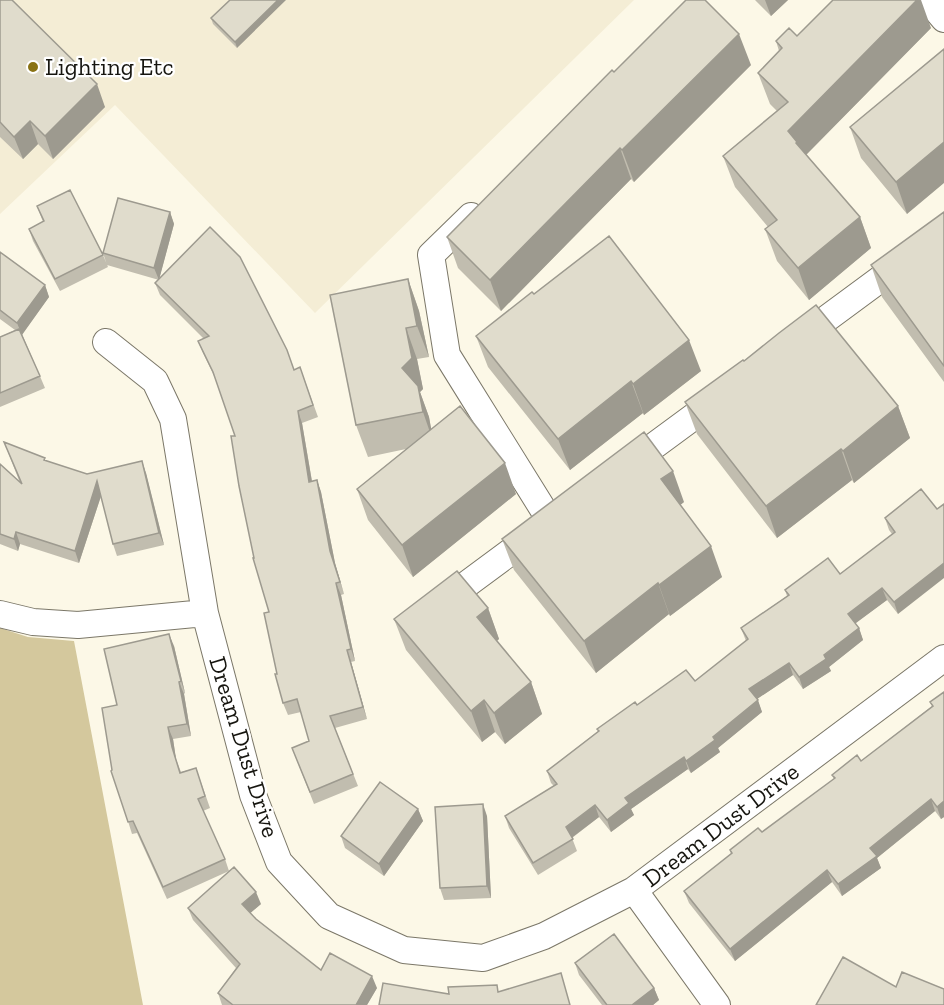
<svg xmlns="http://www.w3.org/2000/svg" width="944" height="1005" font-family="'Zilla Slab',serif">
<rect width="100%" height="100%" fill="#fcf8e7"/>
<path fill="#f4edd5" d="M0,0H634L315,313L115,105L0,214Z"/>
<path fill="#d4c89d" d="M0,628L28,637L74,641L143,1005H0Z"/>
<g fill="none" stroke-linecap="round" stroke-linejoin="round">
<defs>
<path id="minor" d="M928,0L944,19
M471,216L431,255L447,355L551,522
M799,339L944,232
M106,342L155,381L173,419L205,613L253,795L279,862L329,916L404,950L483,958L544,936L634,890L944,658
M628,465L719,398
M440,604L536,533
M0,614L33,622L78,625L205,613
M634,890L717,1005"/>
</defs>
<use href="#minor" stroke="#7b7768" stroke-width="28"/>
<use href="#minor" stroke="#fff" stroke-width="26"/>
</g>
<path fill="#c1bdaf" d="M0,0L105,107L53,159L38,144L23,159L0,137Z
M230,0L237,48L213,24L211,18Z
M755,0H788L771,16Z
M931,28L806,155L860,217L871,248L809,300L777,261L765,229L768,227L735,187L723,156L777,111L770,104L758,73L779,51L776,41L797,36Z
M944,49L907,214L861,158L850,127Z
M751,65L634,182L631,179L501,311L458,268L447,237L614,72Z
M37,206L103,255L108,267L60,291L33,241L29,229L43,222Z
M170,212L174,224L159,279L294,370L300,367L318,417L302,423L312,481L317,480L321,492L335,563L344,594L341,595L355,661L351,662L367,719L335,728L358,786L314,804L292,748L309,741L301,712L288,715L283,703L277,674L269,612L254,558L235,436L217,382L203,353L198,341L204,339L160,295L155,283L159,280L107,265L103,253Z
M944,212V382L882,297L871,265Z
M0,252L45,285L49,297L22,334L45,388L0,407V337L15,330L0,319Z
M408,279L419,311L429,357L417,359L423,389L420,392L429,417L431,429L516,494L413,577L368,520L357,489L406,449L368,457L356,425Z
M534,294L701,371L644,415L643,413L570,470L488,367L476,336Z
M744,361L898,406L910,438L854,483L852,480L777,538L697,434L685,402Z
M4,442L45,461L87,474L146,473L164,545L117,556L113,544L101,496L79,563L20,544L18,551L0,544V464L20,483Z
M921,489L898,614L887,600L855,623L859,628L863,640L829,667L831,671L803,689L793,675L757,699L762,712L718,748L720,752L691,773L688,769L631,809L634,815L611,832L599,817L572,838L577,851L538,875L509,828L505,816L554,786L551,783L547,771L598,731L597,729L637,705L695,681L746,641L741,628L787,596L785,590L840,574L892,534L889,530L885,518Z
M684,502L680,505L722,577L670,616L669,614L596,673L514,570L502,539Z
M488,608L499,639L497,641L531,682L542,714L505,744L495,732L482,742L406,650L394,619Z
M174,646L185,693L184,694L191,736L173,739L176,759L181,772L196,768L210,808L203,811L225,859L229,871L167,899L137,833L132,834L112,770L117,705Z
M944,692V817L941,819L935,811L877,858L881,868L842,896L832,882L735,961L689,903L684,891L731,854L730,850L762,832L834,779L832,775L861,761L932,706L930,702Z
M418,809L423,821L384,876L345,848L341,836Z
M487,816L491,898L444,900L440,888Z
M261,904L250,913L256,919L321,970L377,988L367,1005H222L218,993L236,968L193,920L188,908Z
M575,963L654,988L659,1000L653,1005H602L579,975Z"/>
<path fill="#9d9a8f" d="M278,0H286L237,48L235,42Z
M765,0H788L771,16Z
M917,0H921L931,28L803,158L788,131Z
M739,34L751,65L634,182L622,150Z
M97,84L105,107L53,159L45,136Z
M30,121L38,144L23,159L14,137Z
M944,142V183L907,214L896,182Z
M620,148L631,179L501,311L490,280Z
M170,212L174,224L159,280L154,268Z
M860,217L871,248L809,300L798,268Z
M408,279L419,311L429,357L417,326Z
M45,285L49,297L22,335L17,323Z
M406,328L417,359L423,389L420,392L429,417L434,444L423,412L402,368Z
M689,340L701,371L644,415L633,384Z
M631,381L643,413L570,470L558,439Z
M898,406L910,438L854,483L843,451Z
M298,411L302,423L314,494L309,482Z
M841,449L852,480L777,538L766,506Z
M142,461L146,473L164,545L159,533Z
M505,463L516,494L413,577L402,545Z
M673,471L684,502L673,511L661,479Z
M317,480L321,492L335,563L344,594L330,551Z
M97,481L102,493L79,563L75,551Z
M16,532L20,544L18,551L14,539Z
M711,546L722,577L670,616L659,585Z
M944,563V578L898,614L894,602Z
M336,583L341,595L355,661L351,649Z
M658,583L669,614L596,673L584,641Z
M882,588L887,600L852,626L848,614Z
M488,608L499,639L488,648L477,617Z
M859,628L863,640L829,667L831,671L803,689L799,677L824,655Z
M169,634L174,646L185,693L181,681Z
M347,650L351,662L367,719L363,707Z
M789,663L793,675L754,701L749,689Z
M179,682L184,694L191,736L187,724Z
M531,682L542,714L505,744L494,713Z
M484,700L495,732L482,742L471,711Z
M758,700L762,712L718,748L720,752L691,773L686,761L713,737Z
M168,727L173,739L176,759L172,747Z
M684,757L688,769L631,809L634,815L611,832L607,820L625,798Z
M931,799L935,811L877,858L881,868L842,896L838,884L870,848Z
M944,801V817L941,819L937,807Z
M483,804L487,816L491,898L487,886Z
M595,805L599,817L570,839L566,827Z
M418,809L423,821L384,876L379,864Z
M827,870L832,882L735,961L730,949Z
M256,892L261,904L247,916L242,904Z
M372,976L377,988L367,1005H356Z
M654,988L659,1000L653,1005H632Z"/>
<path fill="#e0dccc" stroke="#9d9a8f" stroke-width="1.5" d="M0,0H12L97,84L45,136L30,121L14,137L0,122Z
M230,0H278L235,42L211,18Z
M686,0H705L739,34L622,150L620,148L490,280L447,237L612,70L614,72Z
M833,0H917L788,131L797,142L796,143L860,217L798,268L765,229L777,220L723,156L788,102L758,73L782,48L776,41L789,28L797,36Z
M944,49V142L896,182L850,127Z
M70,190L103,255L55,279L29,229L44,221L37,206Z
M118,198L170,212L154,268L103,253Z
M944,212V366L871,265Z
M210,227L240,257L287,350L294,370L300,367L313,405L298,411L309,482L317,480L330,551L340,582L336,583L351,649L347,650L363,707L330,716L353,774L310,792L292,748L309,741L297,699L283,703L275,674H277L264,613L269,612L253,558H254L239,486L231,436H235L213,372L198,341L209,336L155,283Z
M609,236L689,340L633,384L631,381L558,439L476,336L532,292L534,294Z
M0,252L45,285L17,323L0,310Z
M408,279L417,326L406,328L412,358L402,368L418,386L423,412L356,425L330,295Z
M816,305L898,406L843,451L841,449L766,506L685,402L743,360L744,361L779,333Z
M19,329L40,376L0,393V337Z
M460,406L505,463L402,545L357,489Z
M644,432L673,471L661,479L711,546L659,585L658,583L584,641L502,539Z
M4,442L45,458L44,460L87,474L142,461L159,533L113,544L97,481L75,551L16,532L14,539L0,534V464L22,484Z
M921,489L937,509L944,504V563L894,602L882,588L848,614L859,628L824,655L826,659L799,677L789,663L749,689L758,700L713,737L715,740L686,761L684,757L625,798L629,803L607,820L595,805L566,827L573,839L533,863L505,816L557,784L547,771L599,731L597,729L635,702L637,705L686,670L695,681L748,639L741,628L789,595L785,590L828,558L840,574L895,532L885,518Z
M457,571L488,608L477,617L531,682L494,713L484,700L471,711L394,619Z
M169,634L181,681L179,682L187,724L168,727L172,747L180,773L196,768L205,796L198,799L225,859L163,887L133,821L128,822L111,771L112,770L102,708L117,705L104,649Z
M944,692V801L937,807L931,799L870,848L877,856L838,884L827,870L730,949L684,891L732,853L730,850L758,828L762,832L835,778L832,775L857,755L861,761L933,706L930,702Z
M380,782L418,809L379,864L341,836Z
M483,804L487,886L440,888L435,807Z
M234,867L256,892L242,904L256,919L321,970L330,953L372,976L356,1005H233L218,993L240,964L188,908Z
M614,934L654,988L632,1005H607L575,963Z
M843,957L896,987L902,972L944,989V1005H816Z
M561,973L570,1005H379L383,983L449,994L448,987L497,985L498,992Z"/>
<circle fill="#897214" stroke="#fff" stroke-width="2" cx="33" cy="67" r="6"/>
<g text-anchor="middle" stroke-width="4.5" stroke-linejoin="round" paint-order="stroke">
<g font-size="24" fill="#16150f" stroke="#fff" text-anchor="start">
<text x="45" y="75">Lighting Etc</text>
</g>
<g font-size="24" fill="#16150f" stroke="#fff">
<text transform="translate(244 747) rotate(73)" y="8">Dream Dust Drive</text>
<text transform="translate(721 825) rotate(-37)" y="8">Dream Dust Drive</text>
</g>
</g>
</svg>
